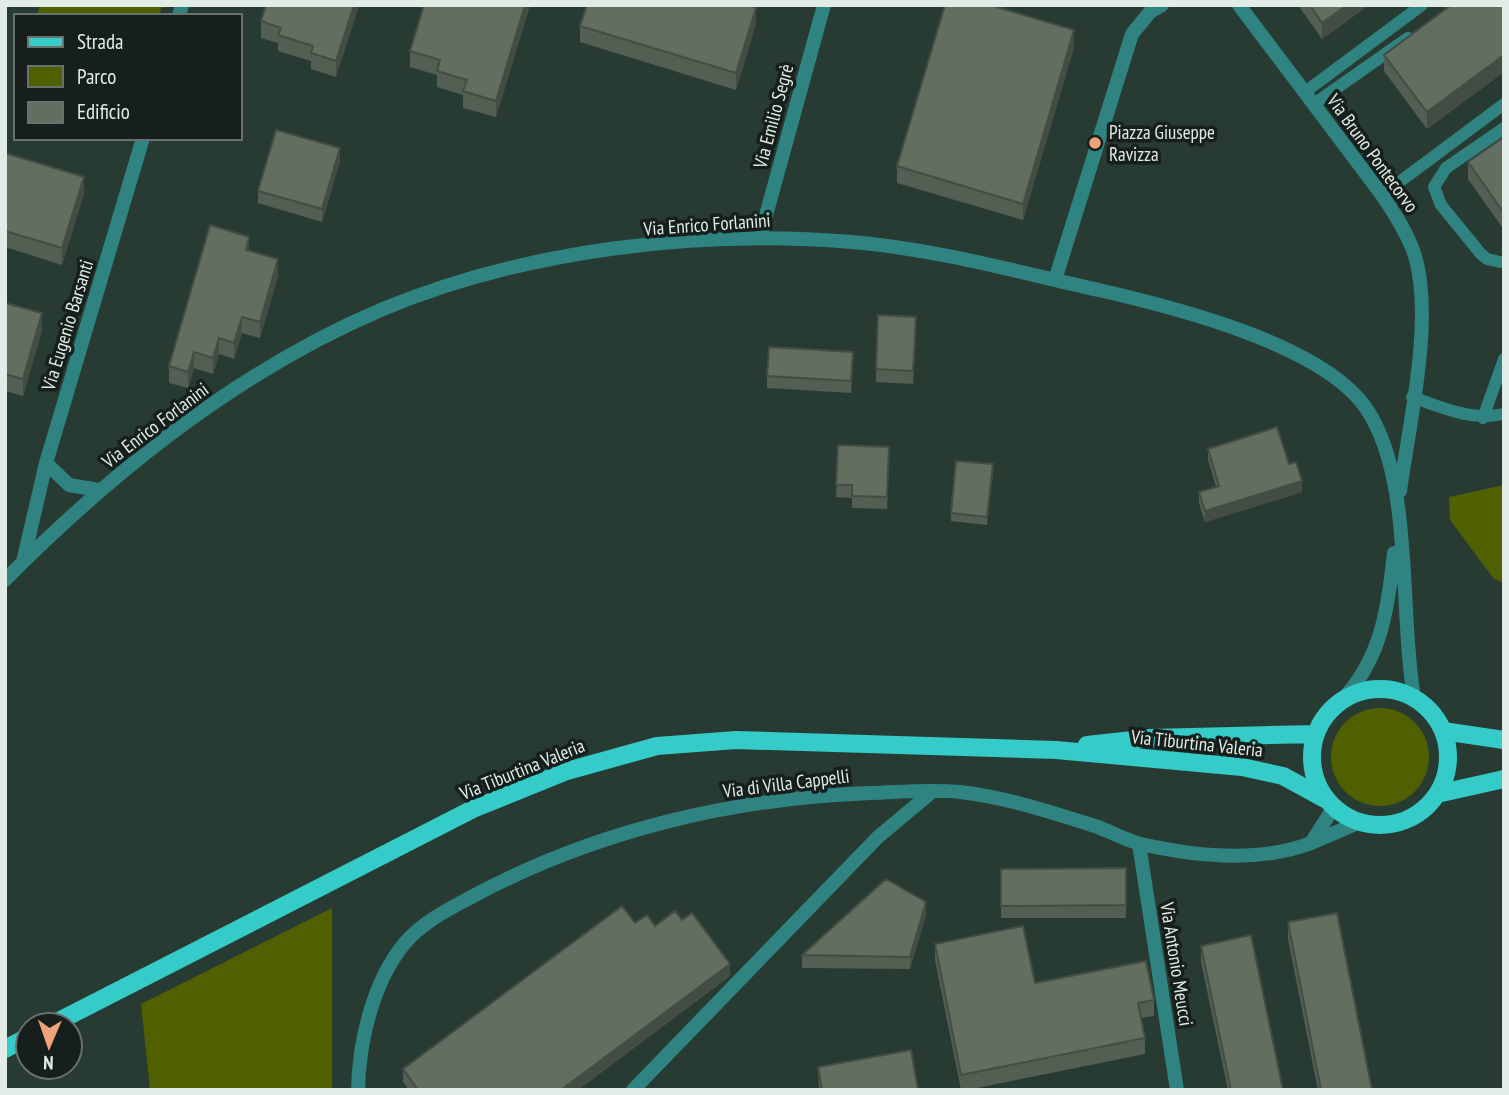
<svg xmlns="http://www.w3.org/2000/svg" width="1509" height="1095" font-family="'PT Sans Narrow',sans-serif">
<rect width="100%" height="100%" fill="#283b33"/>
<path fill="#505f00" d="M40,5H162L159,16H37Z
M1504,485V583L1494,579L1450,520L1449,497Z
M1331 757a49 49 0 1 1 98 0a49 49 0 1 1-98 0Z
M332,908V1090H150L141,1004Z"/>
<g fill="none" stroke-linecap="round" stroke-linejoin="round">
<path stroke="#2f8481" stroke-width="12" d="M1305,92L1422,5
M1314,104L1408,38
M1382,195L1504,104
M1500,262L1487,259L1481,254L1441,205L1434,187L1446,168L1504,128
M1412,397C1443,408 1471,421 1504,414
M1483,418L1504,359"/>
<path stroke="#2f8481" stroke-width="14" d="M1239,5L1382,195C1395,214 1408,234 1415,256C1434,320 1409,424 1400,491
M179,16L182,5
M760,237L824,5
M1055,280L1132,34L1150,12L1162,5
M46,463L69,485L99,490
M23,562L46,463L143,138
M5,580C113,471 241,369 383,309C525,250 700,229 852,242C935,249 1018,272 1099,290C1173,307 1322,344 1366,408C1414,478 1399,614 1414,698
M1340,702C1381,661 1388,609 1394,553
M1334,807L1311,843L1360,822
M1139,844L1177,1090
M358,1090C359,1041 373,982 404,944C423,921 451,908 477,894C598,830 734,798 871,793C901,792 930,789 960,792C1005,797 1051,812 1095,826C1110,831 1125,840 1141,844C1194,856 1259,863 1311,843
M633,1090L878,837L933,791"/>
<path stroke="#34cbc8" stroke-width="18" d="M1312 757a68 68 0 1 1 136 0a68 68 0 1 1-136 0Z
M1443,731L1504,740
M1087,745L1151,738L1316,734
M1437,794L1504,779
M51,1025L473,809L567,771L657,746L736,740L1056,750L1242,767L1283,776L1327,800
M5,1049L28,1037"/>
</g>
<path fill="#535f53" d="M266,5H359L336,77L311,69V61L278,51V43L261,38V21Z
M530,5L496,117L463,108V95L437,87V75L410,67V51Z
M1298,5H1369L1322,39Z
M1504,5V72L1427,129L1384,71V55Z
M756,24L736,90L580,42V26Z
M1074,47L1023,220L897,183V166Z
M1504,137V230L1468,179V162Z
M5,153L84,193L62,265L5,247Z
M340,161L322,222L258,203V191Z
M249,251L278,276L260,338L242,333L234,359L219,354L213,374L194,368L188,388L169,383V366Z
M5,303L42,330L23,396L5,391Z
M916,330L913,384L876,382V369Z
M853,365L851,393L767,388V376Z
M838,445L889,447L887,509L852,508V498L836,497Z
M1208,449L1289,464L1302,492L1205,522L1199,503V492L1216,487L1208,460Z
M993,473L987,525L951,521V513Z
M1126,868V918H1001V869Z
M926,915L910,969L802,968V955Z
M682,920L730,976L578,1090H409L403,1082V1069L635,923L655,926Z
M1288,922L1372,1090H1318L1288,939Z
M935,944L1035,983L1154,1000V1016L1141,1018L1145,1038V1054L967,1090H961L935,960Z
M1201,946L1283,1090H1228L1201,962Z
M818,1067L918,1090H819Z"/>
<path fill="#444d43" d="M354,5H359L336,77V61Z
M525,5H530L496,117V101Z
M1347,5H1369L1322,39V23Z
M756,8V24L736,90V73Z
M1074,30V47L1023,220V204Z
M1504,55V72L1427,129V112Z
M340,148V161L322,222V209Z
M84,177V193L62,265V248Z
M249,237V253L246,250Z
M278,259V276L260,338V322Z
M42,313V330L23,396V379Z
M242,317V333L234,359V343Z
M219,338V354L213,374V358Z
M194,352V368L188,388V372Z
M993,464V473L987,525V517Z
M1302,481V492L1205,522V511Z
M926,902V915L910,969V957Z
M730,964V976L578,1090H561Z"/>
<path fill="#616e60" stroke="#444d43" stroke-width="2" d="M266,5H354L336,61L311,53L313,46L278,35L281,28L261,21Z
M424,5H525L496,101L463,91L467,80L437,71L440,60L410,51Z
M587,5H749L756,8L736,73L580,26Z
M945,5H990L1074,30L1023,204L897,166Z
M1310,5H1347L1322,23Z
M1451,5H1504V55L1427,112L1384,55Z
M276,130L340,148L322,209L258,191Z
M1504,137V213L1468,162Z
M5,153L84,177L62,248L5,231Z
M210,225L249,237L246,250L278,259L260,322L242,317L234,343L219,338L213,358L194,352L188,372L169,366Z
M5,303L42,313L23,379L5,374Z
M878,315L916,317L913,371L876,369Z
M769,347L853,352L851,381L767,376Z
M1277,427L1289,464L1296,462L1302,481L1205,511L1199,492L1219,486L1208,449Z
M838,445L889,447L887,497L852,496V485H836Z
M956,461L993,464L987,517L951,513Z
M1126,868V905L1001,906V869Z
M886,879L926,902L910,957L802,955Z
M622,906L635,923L647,915L655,926L675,911L682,920L692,913L730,964L561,1090H418L403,1069Z
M1337,913L1372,1090H1321L1288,922Z
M1023,926L1035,983L1146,961L1154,1000L1138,1003L1145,1038L961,1075L935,944Z
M1251,935L1283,1090H1231L1201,946Z
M911,1050L918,1090H822L818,1067Z"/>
<circle fill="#f0a27a" stroke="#171f1c" stroke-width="2.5" cx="1095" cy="143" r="7"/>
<g text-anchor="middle" stroke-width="7" stroke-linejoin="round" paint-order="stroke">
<g font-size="19" fill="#e1ece7" stroke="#171f1c">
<text transform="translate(773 116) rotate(-75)" y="7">Via Emilio Segrè</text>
<text transform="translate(1373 153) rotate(54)" y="7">Via Bruno Pontecorvo</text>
<text transform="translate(707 224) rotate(-4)" y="7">Via Enrico Forlanini</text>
<text transform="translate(67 325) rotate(-73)" y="7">Via Eugenio Barsanti</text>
<text transform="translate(155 425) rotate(-37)" y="7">Via Enrico Forlanini</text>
<text transform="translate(1197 743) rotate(6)" y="7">Via Tiburtina Valeria</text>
<text transform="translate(522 769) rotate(-22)" y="7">Via Tiburtina Valeria</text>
<text transform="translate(786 783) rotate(-7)" y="7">Via di Villa Cappelli</text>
<text transform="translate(1177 964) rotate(81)" y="7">Via Antonio Meucci</text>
</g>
<g font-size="19" fill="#e1ece7" stroke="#171f1c" text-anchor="start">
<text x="1109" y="139">Piazza Giuseppe<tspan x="1109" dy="22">Ravizza</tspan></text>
</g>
</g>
<rect width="1509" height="1095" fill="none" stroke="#e1ece7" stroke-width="14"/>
<rect x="14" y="14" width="228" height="126" fill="#171f1c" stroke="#68716d" stroke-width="2"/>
<rect x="28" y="37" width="35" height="10" fill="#34cbc8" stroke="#68716d" stroke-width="2"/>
<text x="77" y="49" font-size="21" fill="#e1ece7">Strada</text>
<rect x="28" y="66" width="35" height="21" fill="#505f00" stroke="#68716d" stroke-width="2"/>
<text x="77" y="84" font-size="21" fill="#e1ece7">Parco</text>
<rect x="28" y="102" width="35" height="21" fill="#616e60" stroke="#68716d" stroke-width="2"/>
<text x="77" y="119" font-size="21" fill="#e1ece7">Edificio</text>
<g transform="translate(49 1046) rotate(182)"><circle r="33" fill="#171f1c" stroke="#68716d" stroke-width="2"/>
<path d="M0-5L12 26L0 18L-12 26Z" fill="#f0a27a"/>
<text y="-10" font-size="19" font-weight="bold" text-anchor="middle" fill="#e1ece7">N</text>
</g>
</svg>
